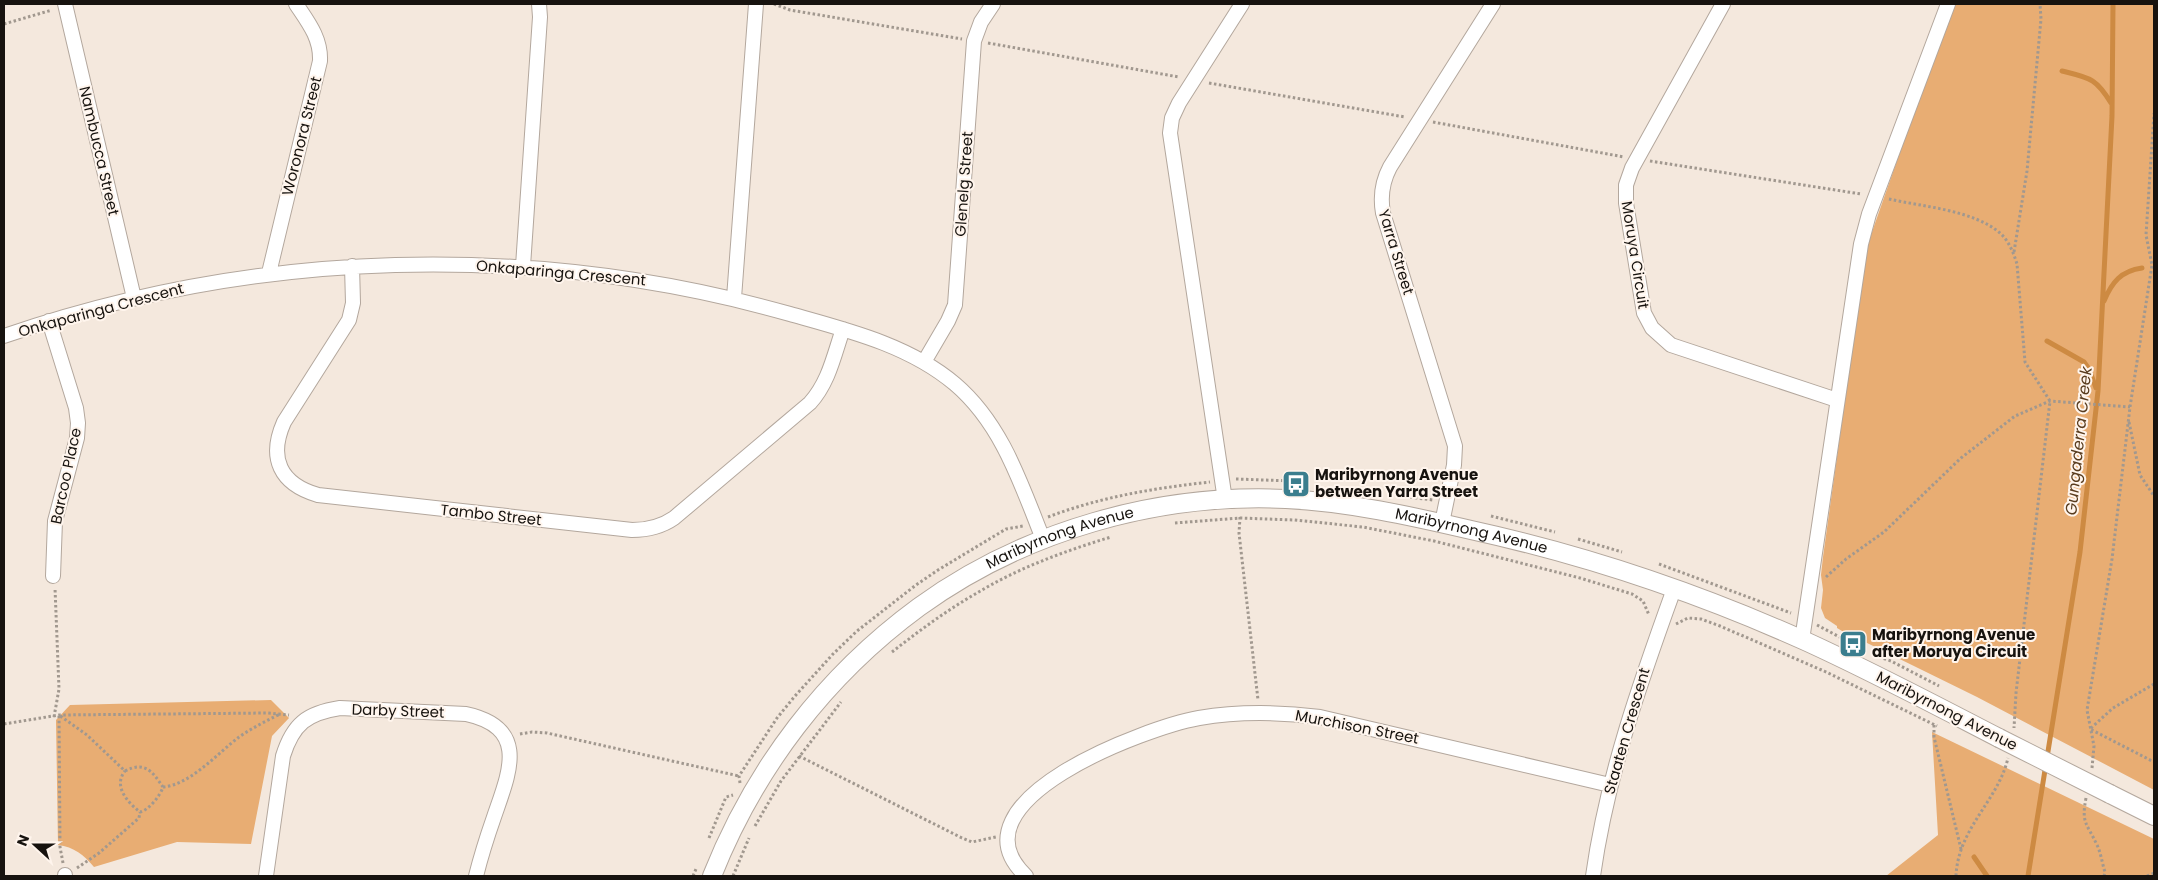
<svg xmlns="http://www.w3.org/2000/svg" width="2158" height="880" font-family="Poppins,sans-serif">
<rect width="100%" height="100%" fill="#f4e8dd"/>
<path fill="#e8ad73" d="M1952,4H2154V790L1977,697L1863,641H1859L1837,628V626L1825,618L1821,608L1823,590L1821,575L1823,557L1866,249Z
M271,700L289,718L272,736L251,844L177,842L94,867C84,855 74,847 58,845L56,720L70,705Z
M1932,732L2154,839V876H1886L1938,835Z"/>
<g fill="none" stroke-linecap="round" stroke-linejoin="round">
<path stroke="#cd8a42" stroke-width="5" d="M2062,71C2090,78 2096,78 2111,103
M2104,301C2112,282 2121,271 2142,268
M2047,341L2084,362L2089,369L2096,388
M1974,857L1987,876
M2028,876L2080,552L2098,391L2112,116L2113,4"/>
<defs>
<path id="minor" d="M65,4L134,298
M1723,4L1632,168L1626,185V203L1644,313L1652,328L1671,345L1837,400
M352,266L353,303L349,320L284,422C268,458 280,484 318,495L632,530C648,530 661,527 674,518L810,403C829,382 834,355 843,329
M523,266L540,17L539,4
M269,273L320,61C321,38 308,22 296,4
M734,298L756,4
M49,321L76,408L78,423L77,438L55,521L53,576
M4,336C257,249 532,241 790,314C847,330 909,345 955,384C1002,424 1021,484 1043,539
M924,362L948,321L955,305L974,41L981,22L993,4
M1225,500L1170,133L1172,118L1179,103L1242,4
M1442,523L1454,465L1455,446L1383,213C1380,196 1382,182 1390,167L1493,4
M1802,640L1861,244L1869,214L1948,4
M65,876V875
M266,876L283,756C293,724 307,713 340,708L466,714C530,728 509,773 494,817C487,837 481,856 476,876
M1026,876C946,801 1148,727 1199,718C1240,711 1280,712 1320,717L1610,785
M1593,876C1607,776 1640,683 1674,589"/>
<g id="tertiary">
<path d="M2110,794L2154,816"/>
<path id="s1" d="M712,876C755,768 825,676 919,607C1024,531 1157,493 1286,499C1348,502 1411,516 1471,530C1585,555 1698,593 1805,641C1871,671 1935,705 1999,738"/>
</g>
</defs>
<use href="#minor" stroke="#b3a79d" stroke-width="16"/>
<use href="#tertiary" stroke="#b3a79d" stroke-width="20"/>
<path stroke="#a1988f" stroke-width="3" stroke-dasharray="2.5 2.5" stroke-linecap="butt" d="M774,4L790,10L962,39
M4,24L52,10
M988,43L1179,77
M1209,83L1405,117
M1433,122L1624,157
M1650,161L1861,194
M1889,199C1924,207 1973,210 2000,233C2009,241 2014,254 2017,264L2025,362L2050,401L2016,693L2014,728
M2014,252L2027,171L2041,19L2040,4
M2129,422L2140,475L2154,496
M1236,479L1292,481
M1400,496L1433,500
M1491,516L1555,532
M1048,517C1100,497 1155,488 1210,482
M1240,517L1239,533L1258,700
M1175,523L1240,518L1294,520L1363,527L1434,541L1580,578L1632,594L1643,601L1649,615
M1578,539L1622,552
M1659,564L1791,613
M1826,577L1846,559L1884,532L1961,458L2015,416L2050,401L2130,407
M1676,624L1688,618L1701,619L1720,626L1824,671L1937,726
M1817,625L1849,642
M892,652C919,631 947,610 977,593C1018,568 1065,551 1111,537
M1879,657L1891,661L1939,686
M2154,684L2113,708L2090,729L2154,762
M54,717L59,689L55,588
M4,724L59,715L268,713L289,715
M1934,725V737L1961,849
M520,734L532,732L547,733L739,776
M799,756L962,838L972,842L996,837
M2092,768L2094,746L2087,710L2112,559L2130,407L2152,265L2146,235L2154,113
M740,783L739,776L777,718L795,696L833,654L857,631L916,585L938,570L1006,529L1023,526
M163,787C190,785 218,753 239,737C252,728 266,721 280,714
M2086,798C2081,824 2087,823 2097,845C2101,853 2102,863 2105,872L2104,876
M755,826L781,781L841,702
M709,838L726,797L733,795
M63,863L60,847L59,715L87,735L125,771C145,761 152,771 163,787C160,796 149,810 140,812C127,802 113,786 125,771
M77,868L99,853L139,818L140,812
M693,876L696,869
M733,876L749,838
M1956,876C1958,828 1998,801 2008,758
M2147,876L2154,873"/>
<use href="#minor" stroke="#fff" stroke-width="14"/>
<use href="#tertiary" stroke="#fff" stroke-width="18"/>
<defs>
<path id="tertiary-bridge" d="M1999,738L2110,794"/>
</defs>
<use href="#tertiary-bridge" stroke="#b3a79d" stroke-width="20" stroke-linecap="butt"/>
<use href="#tertiary-bridge" stroke="#fff" stroke-width="18"/>
</g>
<defs>
<symbol id="bus-square" viewBox="-11 -11 22 22"><rect x="-9" y="-9" width="18" height="18" rx="4" fill="#3b7e8e" stroke="#fff5ed"/><path d="M-5-6H5V4H4V6H2V4H-2V6H-4V4H-5ZM-3.5-4V0h7V-4ZM-3.5 1.2v1.5H-2V1.2ZM2 1.2v1.5H3.5V1.2Z" fill="#fff"/></symbol>
</defs>
<g fill-rule="evenodd">
<use href="#bus-square" x="1280" y="468" width="32" height="32"/>
<use href="#bus-square" x="1837" y="628" width="32" height="32"/>
</g>
<g text-anchor="middle" stroke-width="4" stroke-linejoin="round" paint-order="stroke">
<g font-size="15" fill="#17130f" stroke="#fff5ed">
<text transform="translate(302 136) rotate(-76)" y="5">Woronora Street</text>
<text transform="translate(99 151) rotate(77)" y="5">Nambucca Street</text>
<text transform="translate(964 184) rotate(-86)" y="5">Glenelg Street</text>
<text transform="translate(1396 252) rotate(73)" y="5">Yarra Street</text>
<text transform="translate(1635 255) rotate(81)" y="5">Moruya Circuit</text>
<text transform="translate(561 273) rotate(5)" y="5">Onkaparinga Crescent</text>
<text transform="translate(101 310) rotate(-15)" y="5">Onkaparinga Crescent</text>
<text transform="translate(66 476) rotate(-78)" y="5">Barcoo Place</text>
<text transform="translate(491 515) rotate(6)" y="5">Tambo Street</text>
<text dy="5" stroke="none"><textPath href="#s1" startOffset="922">Maribyrnong Avenue</textPath></text>
<text dy="5" stroke="none"><textPath href="#s1" startOffset="502">Maribyrnong Avenue</textPath></text>
<text transform="translate(398 711) rotate(2)" y="5">Darby Street</text>
<text transform="translate(1947 711) rotate(27)" y="5">Maribyrnong Avenue</text>
<text transform="translate(1357 727) rotate(11)" y="5">Murchison Street</text>
<text transform="translate(1627 731) rotate(-74)" y="5">Staaten Crescent</text>
</g>
<g font-size="15" font-weight="bold" fill="#17130f" stroke="#fff5ed" text-anchor="start">
<text x="1315" y="480">Maribyrnong Avenue<tspan x="1315" dy="17">between Yarra Street</tspan></text>
<text x="1872" y="640">Maribyrnong Avenue<tspan x="1872" dy="17">after Moruya Circuit</tspan></text>
</g>
<g font-size="16" font-style="italic" fill="#593c1e" stroke="#fff5ed">
<text transform="translate(2078 441) rotate(-84)" y="6">Gungaderra Creek</text>
</g>
</g>
<rect width="2158" height="880" fill="none" stroke="#17130f" stroke-width="10"/>
<g transform="translate(35 845) rotate(291)" stroke="#fff5ed" stroke-width="4" paint-order="stroke">
<path d="M0-4L9 19L0 12L-9 19Z" fill="#17130f"/>
<text y="-8" font-size="14" font-weight="bold" text-anchor="middle" fill="#17130f">N</text>
</g>
</svg>
